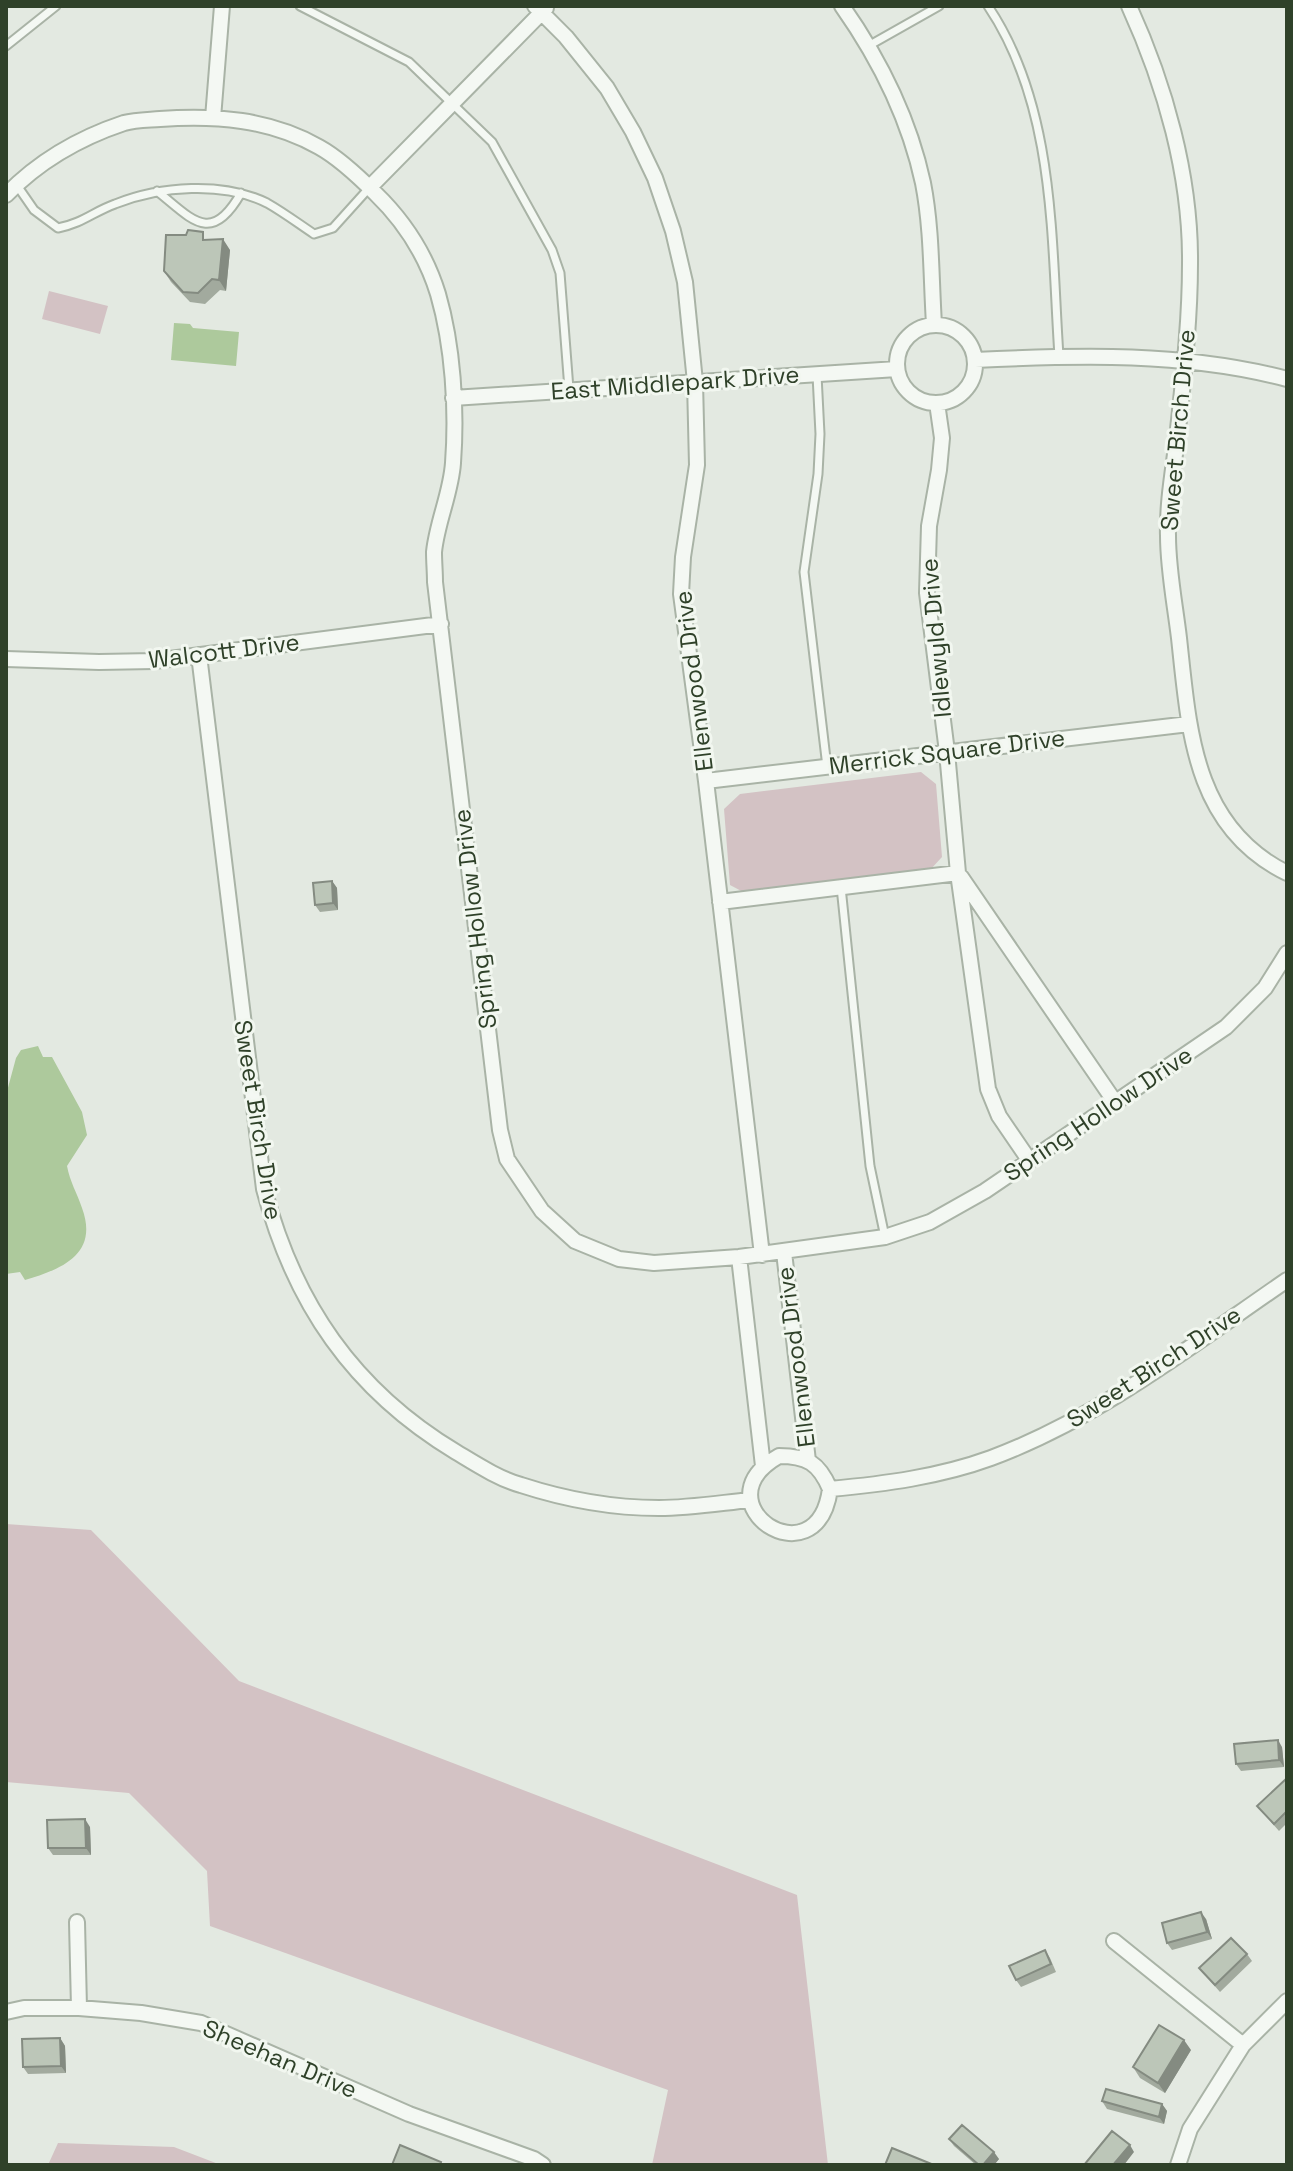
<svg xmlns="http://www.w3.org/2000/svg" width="1293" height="2171" font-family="'Space Grotesk',sans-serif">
<rect width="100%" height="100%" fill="#e3e9e1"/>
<path fill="#d3c2c4" d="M49,291L108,306L100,334L42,319Z
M921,772L936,784L942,857L930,870L747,894L730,885L724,809L740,794Z
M6,1524L91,1530L239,1681L797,1895L828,2165H652L668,2090L210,1926L207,1871L129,1793L6,1782Z
M58,2143L174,2147L221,2165H48Z"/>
<path fill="#adc99c" d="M174,323L190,324L193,328L239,332L236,366L171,360Z
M38,1046L43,1057H52L82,1112L87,1135L67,1166C70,1182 77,1193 82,1208C99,1254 62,1269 25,1280L20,1272L6,1274V1095L16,1058L21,1050Z"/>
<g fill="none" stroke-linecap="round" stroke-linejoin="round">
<defs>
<path id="service" d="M300,6L409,62L492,142L552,250L560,273L569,389
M988,6C1056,107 1051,240 1059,356
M870,45L939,6
M6,46L56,6
M16,184L34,210L58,228C83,223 93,212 115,204C160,186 223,181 267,203C283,212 299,224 314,234L333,228L370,187
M157,191C192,219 211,246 241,193
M817,375L820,434L818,474L804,572L827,767
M841,887L870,1166L885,1237"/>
<path id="minor" d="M535,6L566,37L607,88L633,132L655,178L673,231L685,282L695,382L697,465L683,557L681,594L706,781L762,1255
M842,6C880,60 909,118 923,183C932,229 931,278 934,324
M1129,6C1165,85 1191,176 1190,264C1190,322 1183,381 1177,439C1173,471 1167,504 1168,536C1168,570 1175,604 1179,638C1189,729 1193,827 1287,873
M213,118L222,6
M370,187L546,8
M6,195C39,161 79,138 124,123C135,120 148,120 160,119C215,115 270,119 319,147C339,158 358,176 375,193C404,221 426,255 438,294C453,346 457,409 453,463C451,493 437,522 434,552C434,562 435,572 435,582L500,1130L507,1159L542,1211L575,1241L619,1259L654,1263L739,1257L885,1237L930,1222L985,1191L1226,1027L1265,988L1287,953
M897 364a39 39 0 1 1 78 0a39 39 0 1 1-78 0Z
M975,360C1079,355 1185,352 1287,379
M453,398L897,369
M937,403L942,438L939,470L929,526L927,593L947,752L958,873L988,1089L999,1116L1029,1160
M199,655L264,1189C294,1303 353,1390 456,1452C476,1464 499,1479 521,1485C564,1499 614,1508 659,1508C689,1508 720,1503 750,1500
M6,659L99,662L154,661L441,624
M706,781L1189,724
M961,877L1115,1102
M720,902L958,873
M784,1252L808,1461
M739,1257L763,1466
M779,1456C807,1456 819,1463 830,1489C817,1584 696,1503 779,1456Z
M830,1489C884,1484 939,1477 991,1458C1099,1418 1192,1345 1287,1280
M77,1922L79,2008
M1114,1941L1243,2045
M6,2012L24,2008H79L141,2013L201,2023L409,2114L534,2159L543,2165
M1178,2165L1190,2129L1243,2045L1287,2001"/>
</defs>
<use href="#service" stroke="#a9b3a6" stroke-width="11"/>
<use href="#minor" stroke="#a9b3a6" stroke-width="18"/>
<use href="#service" stroke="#f4f8f3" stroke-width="7"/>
<use href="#minor" stroke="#f4f8f3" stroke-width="14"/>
</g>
<path fill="#a2aa9e" d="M209,240L230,250L226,291L220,290L205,304L190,302L171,282L164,271Z
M332,881L337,888L338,910L320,912L315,905Z
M1282,1747L1284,1767L1241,1771L1236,1764Z
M1287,1778V1823L1279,1831L1257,1806Z
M90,1827L91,1855H53L48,1848Z
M1206,1919L1212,1939L1172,1950L1167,1943Z
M1045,1950L1050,1958L1056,1972L1021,1987L1016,1980Z
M1247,1954L1252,1961L1220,1992L1199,1968Z
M60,2038L65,2046L66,2073L28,2074L23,2067Z
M1191,2050L1165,2093L1140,2078L1133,2067Z
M1102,2101L1162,2104L1167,2111L1164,2124L1107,2109Z
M949,2139L999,2159L994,2165H976L954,2146Z"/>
<path fill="#848b81" d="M223,239L230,250L226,291L219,280Z
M332,881L337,888L338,910L333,903Z
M1278,1740L1282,1747L1284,1767L1279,1760Z
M85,1819L90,1827L91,1855L86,1848Z
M1201,1912L1206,1919L1212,1939L1207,1932Z
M60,2038L65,2046L66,2073L61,2066Z
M1184,2040L1191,2050L1165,2093L1158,2083Z
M1162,2104L1167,2111L1164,2124L1159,2117Z
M1130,2145L1134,2152L1124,2165H1113Z
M994,2152L999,2159L994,2165H983Z"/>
<path fill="#bcc6b8" stroke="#848b81" stroke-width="2" d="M188,230L203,232V240L223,239L219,280L212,279L198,293L183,292L164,271L166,235H186Z
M332,881L333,903L315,905L313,883Z
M1278,1740L1279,1760L1236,1764L1234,1744Z
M1287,1778V1811L1274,1824L1257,1806Z
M85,1819L86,1848H48L47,1820Z
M1201,1912L1207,1932L1167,1943L1162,1923Z
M1231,1938L1247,1954L1215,1985L1199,1968Z
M1045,1950L1051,1964L1016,1980L1009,1966Z
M1159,2025L1184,2040L1158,2083L1133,2067Z
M60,2038L61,2066L23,2067L22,2039Z
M1106,2089L1162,2104L1159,2117L1102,2101Z
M962,2125L994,2152L983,2165H979L949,2139Z
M1112,2131L1130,2145L1113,2165H1084Z
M400,2145L441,2162L440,2165H392Z
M892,2148L934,2165H885Z"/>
<g text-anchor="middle" stroke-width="6" stroke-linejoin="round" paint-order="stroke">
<g font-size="24" fill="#2f4129" stroke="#f2f7f0">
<text transform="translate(675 383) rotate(-4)" y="8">East Middlepark Drive</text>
<text transform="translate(1178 430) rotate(-85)" y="8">Sweet Birch Drive</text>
<text transform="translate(936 638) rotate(-95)" y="8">Idlewyld Drive</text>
<text transform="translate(224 651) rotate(-7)" y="8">Walcott Drive</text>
<text transform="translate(694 681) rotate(-97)" y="8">Ellenwood Drive</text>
<text transform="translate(947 752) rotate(-7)" y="8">Merrick Square Drive</text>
<text transform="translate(475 919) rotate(-97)" y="8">Spring Hollow Drive</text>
<text transform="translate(1098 1114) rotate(-34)" y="8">Spring Hollow Drive</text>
<text transform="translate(258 1120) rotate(81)" y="8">Sweet Birch Drive</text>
<text transform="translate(796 1357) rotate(-97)" y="8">Ellenwood Drive</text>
<text transform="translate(1154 1367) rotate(-33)" y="8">Sweet Birch Drive</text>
<text transform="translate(280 2059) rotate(23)" y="8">Sheehan Drive</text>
</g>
</g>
<rect width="1293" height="2171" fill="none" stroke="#2f4129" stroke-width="16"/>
</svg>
